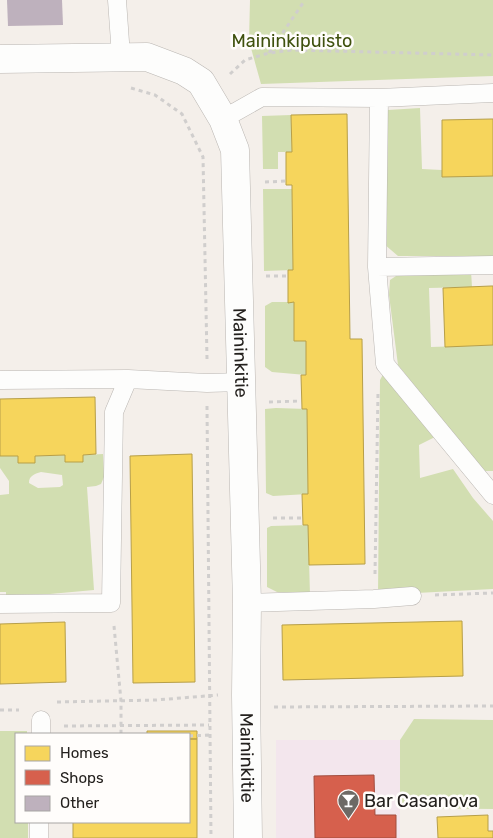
<svg xmlns="http://www.w3.org/2000/svg" width="493" height="838" font-family="Rubik,sans-serif">
<rect width="100%" height="100%" fill="#f4efea"/>
<path fill="#f3e6ed" d="M276,740H400V838H276Z"/>
<path fill="#d2deb1" fill-rule="evenodd" d="M250,0H493V76L261,84L249,41Z
M420,108L422,169L442,170L493,176V256H398L384,244L388,110Z
M291,115L292,152H278V169H263L262,116Z
M263,189H292L293,270L264,271Z
M471,271L472,287L429,288L431,347L493,345V471H483L398,365L389,295L390,280L399,274Z
M272,302H294V341H306V375L272,372L265,367V306Z
M386,369L437,436L419,445L420,478L453,469L473,498L493,521V589L378,595L380,380Z
M276,408L307,409L308,494L273,496L266,493L265,409Z
M103,454L104,477L101,484L96,486L87,487L94,590L6,598V592H0V495L9,494V481L0,468V456H18V463H35V456L65,455V462H83V455ZM41,472L62,475L63,485L60,487L38,488L29,483C29,476 34,474 41,472Z
M308,525L310,595L277,592L267,587V528L271,526Z
M414,719L493,720V809L400,808V740Z
M0,731H27V734H16V822H28V838H0Z"/>
<path fill="#f6d55c" stroke="#b79f49" d="M347,114L350,339H362L365,564L309,565L308,525H303L302,494H308L307,409H302L301,375H306V341H294V302L288,303V270H293L292,189V185H286V152H292L291,115Z
M491,119H493V176L442,177V120Z
M491,286H493V345L445,347L443,288Z
M95,397L96,454L83,455V462H65V455L35,456V463H18V456H0V399Z
M192,454L195,682L133,683L130,456Z
M462,621L463,676L283,680L282,625Z
M65,622L66,682L0,684V624Z
M147,731H197V739H189V734H147Z
M189,739H197V838H73V822H189Z
M488,815V831H493V838H438L437,817Z"/>
<path fill="#d6604d" stroke="#a14d3f" d="M374,775L375,815H396V838H315L314,776Z"/>
<path fill="#beb1bd" d="M7,0H62L63,25L8,26Z"/>
<g fill="none" stroke-linecap="round" stroke-linejoin="round">
<defs>
<path id="lane" d="M117,0L121,56
M379,98L377,267L385,364L493,495
M223,119L262,97L379,98L493,93
M377,267L493,265
M0,380L128,379L207,383L241,382
M247,603L374,599L412,596
M0,604L111,603L114,412L128,379
M41,734V720
M39,838V822"/>
<g id="street">
<path id="s1" d="M0,59L147,57L184,71L201,82L223,119L235,150L247,603L246,695L248,838"/>
</g>
</defs>
<use href="#lane" stroke="#bab6b2" stroke-width="19"/>
<use href="#street" stroke="#bab6b2" stroke-width="29"/>
<path stroke="#d0cecd" stroke-width="3" stroke-dasharray="4 4" stroke-linecap="butt" d="M269,53L305,0
M230,74L245,60L269,53L292,50L493,55
M131,88L155,95L182,114L203,157L207,359
M265,182L287,181
M266,276H288
M269,402L301,401
M207,406L211,838
M273,518H303
M375,574L378,393
M435,595L493,593
M114,626L121,701V734
M57,702L156,700L218,695
M274,707L493,706
M0,710H19
M64,726L209,725
M189,736L209,735"/>
<use href="#lane" stroke="#fdfdfc" stroke-width="18"/>
<use href="#street" stroke="#fdfdfc" stroke-width="28"/>
</g>
<defs>
<symbol id="bar-pin" viewBox="-11 -11 22 30"><path d="M0 17L-7.5 6A9.5 9.5 0 1 1 7.5 6Z" fill="#6d6965" stroke="#fffdfb"/><path d="M-6-5H6L.8 .8V4.5H3.5V6h-7V4.5H-.8V.8Z" fill="#fff"/></symbol>
</defs>
<g fill-rule="evenodd">
<use href="#bar-pin" x="336" y="788" width="25" height="34"/>
</g>
<g text-anchor="middle" stroke-width="5" stroke-linejoin="round" paint-order="stroke">
<g font-size="18" fill="#3f510e" stroke="#fffdfb">
<text x="292" y="47">Maininkipuisto</text>
</g>
<g font-size="18" fill="#24211e" stroke="#fffdfb">
<text dy="6" stroke="none"><textPath href="#s1" startOffset="486">Maininkitie</textPath></text>
<text dy="6" stroke="none"><textPath href="#s1" startOffset="891">Maininkitie</textPath></text>
</g>
<g font-size="18" fill="#24211e" stroke="#fffdfb" text-anchor="start">
<text x="364" y="807">Bar Casanova</text>
</g>
</g>
<rect x="15" y="733" width="175" height="90" fill="#fffdfb" stroke="#a7a5a3"/>
<rect x="25" y="746" width="25" height="15" fill="#f6d55c" stroke="#a7a5a3"/>
<text x="60" y="758" font-size="15" fill="#24211e">Homes</text>
<rect x="25" y="770" width="25" height="15" fill="#d6604d" stroke="#a7a5a3"/>
<text x="60" y="783" font-size="15" fill="#24211e">Shops</text>
<rect x="25" y="796" width="25" height="15" fill="#beb1bd" stroke="#a7a5a3"/>
<text x="60" y="808" font-size="15" fill="#24211e">Other</text>
</svg>
